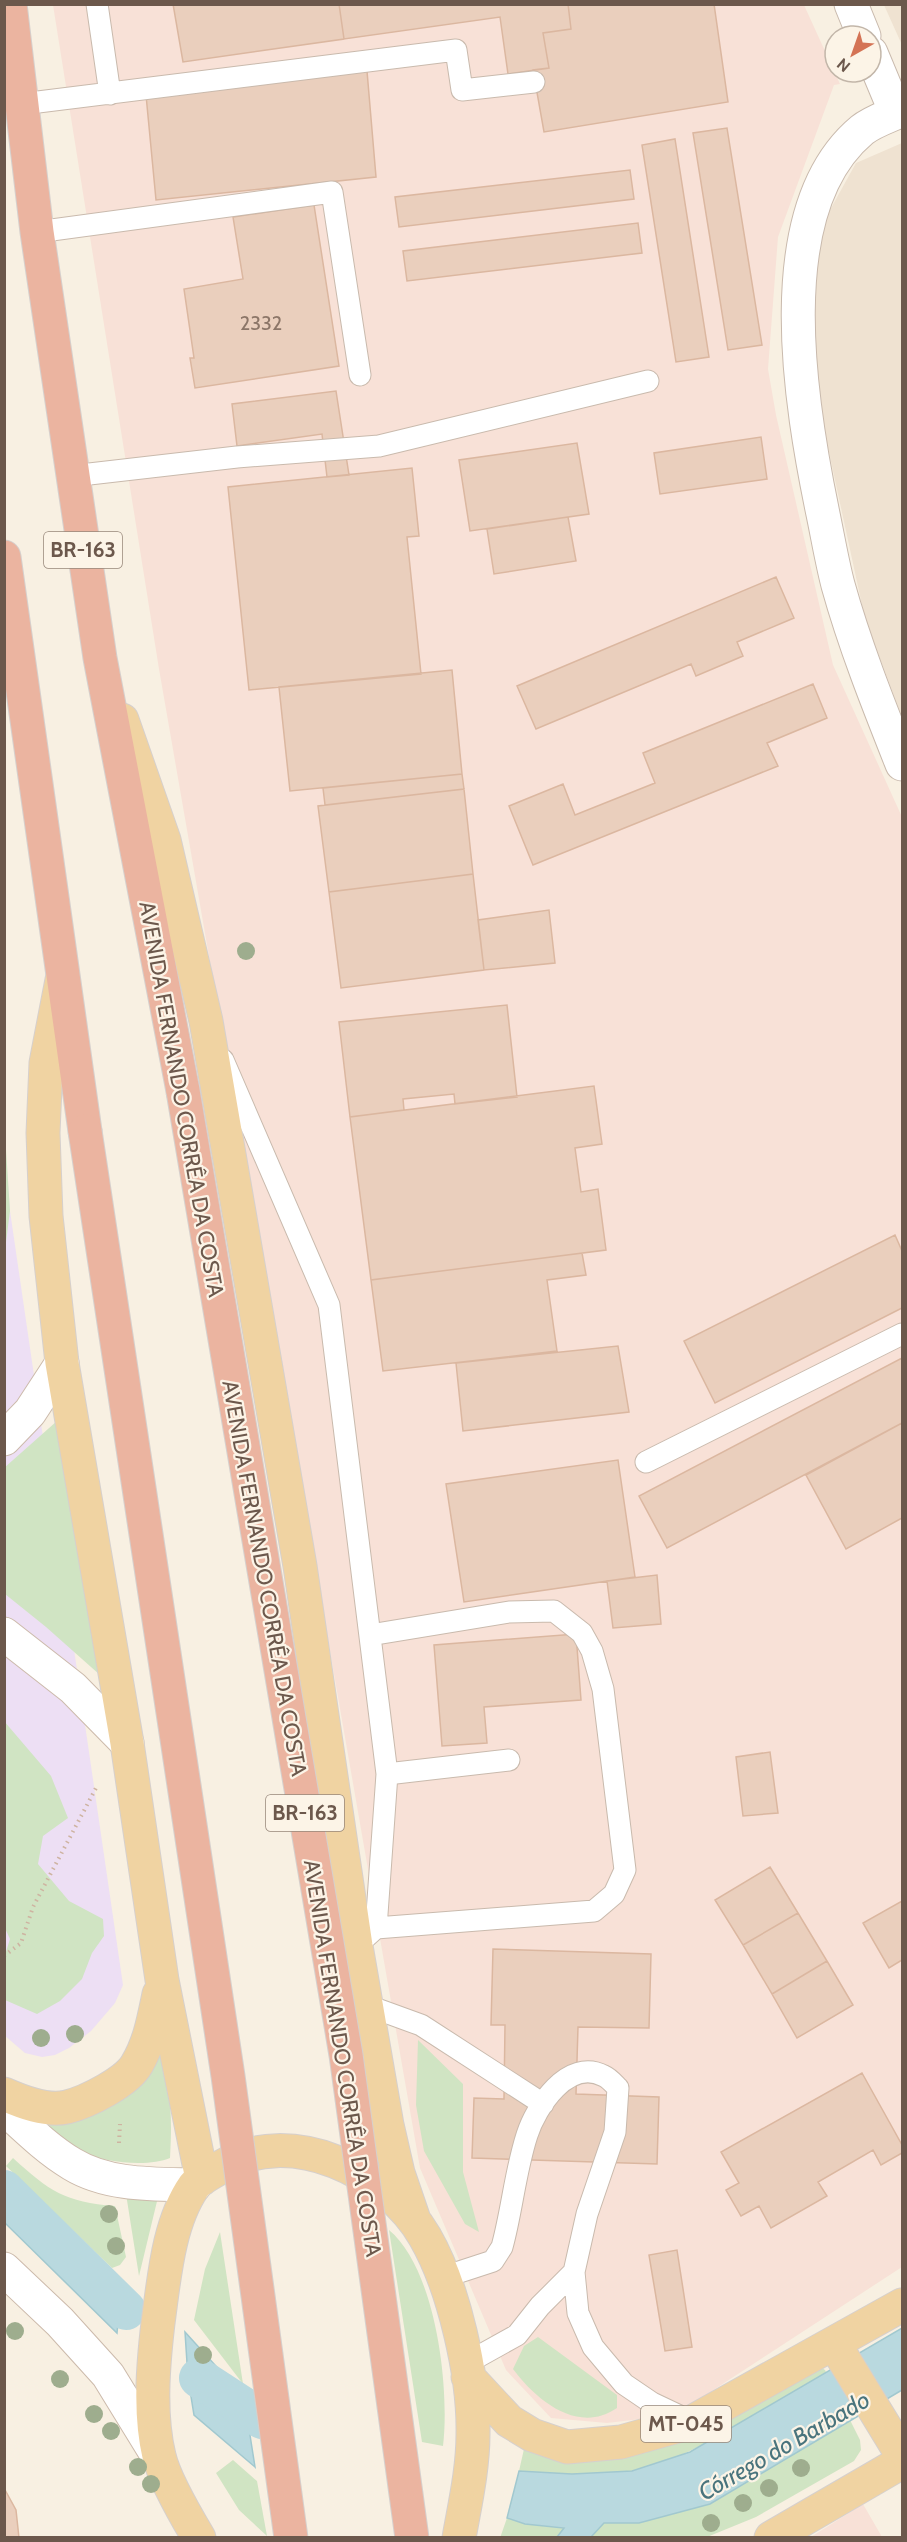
<svg xmlns="http://www.w3.org/2000/svg" width="907" height="2542" font-family="Cabin,sans-serif">
<rect width="100%" height="100%" fill="#f8f0e2"/>
<path fill="#efe2d1" d="M884,5H902V45Z
M902,143V717L865,619L824,429L809,294L825,219L856,163Z"/>
<path fill="#f8e1d7" d="M53,5H804L840,84L834,85L778,237L768,369L776,415L833,665L902,817V2267L675,2415L607,2423L551,2418L506,2370L420,2168L159,669Z
M863,2504L882,2537H811Z"/>
<path fill="#eddff4" d="M4,1134L10,1211L123,1985L115,2003L91,2031L69,2048L55,2055L42,2057L25,2053L4,2035Z"/>
<path fill="#d0e4c3" d="M5,1134L10,1211L5,1250H4Z
M57,1421L109,1683L46,1627L5,1594L4,1468Z
M4,1721L51,1776L68,1818L43,1836L38,1864L69,1901L103,1919L104,1936L92,1953L82,1979L60,2001L37,2014L5,2000V1955L10,1939L4,1926Z
M418,2040L463,2084V2172L479,2232L465,2224L424,2151L416,2105Z
M160,2054C172,2090 172,2121 170,2158C136,2172 51,2156 40,2117Z
M13,2158C49,2191 65,2202 115,2206L126,2257L120,2265L112,2268L6,2166Z
M159,2193L139,2276L126,2194Z
M389,2230C436,2269 450,2388 443,2446L422,2442Z
M220,2232L243,2384L194,2320L205,2269Z
M538,2337L617,2395V2408C578,2435 536,2400 513,2369L524,2346Z
M818,2365L825,2370L860,2440L861,2450L854,2461L756,2517L707,2537H591L604,2523H639L710,2504L823,2436L797,2390C745,2420 693,2457 633,2471C597,2479 555,2473 519,2471L524,2449L564,2453Z
M233,2460L257,2481L267,2536L239,2510L216,2473Z
M507,2518L525,2524L565,2528L557,2537L500,2538Z"/>
<path fill="#b9d9df" stroke="#a1c8cf" stroke-width="1.5" d="M4,2176L121,2289L117,2333L5,2223Z
M902,2328V2390L710,2504L639,2523H604L591,2537H557L564,2528L525,2524L507,2518L519,2471L572,2474L632,2471L690,2452Z
M185,2332L244,2397L255,2467L194,2415L188,2378Z"/>
<g fill="none" stroke-linecap="round" stroke-linejoin="round">
<path stroke="#b9d9df" stroke-width="40" d="M4,2190L126,2310
M199,2378L262,2419"/>
</g>
<path fill="#eacfbd" stroke="#dbb7a0" stroke-width="1.5" d="M173,4H339L344,39L183,62Z
M339,4H568L571,29L543,33L549,68L508,74L500,17L344,39Z
M568,4H714L728,102L544,132L533,70L549,68L543,33L571,29Z
M367,71L376,177L156,200L146,95Z
M727,128L762,345L728,350L693,133Z
M675,139L709,357L676,362L642,145Z
M630,170L634,199L399,227L395,197Z
M314,205L339,366L195,388L190,358H194L184,289L243,279L233,217Z
M638,223L642,253L407,281L403,251Z
M336,391L349,475L327,477L322,434L237,446L232,404Z
M761,437L767,479L660,494L654,453Z
M577,443L589,514L470,531L459,460Z
M412,468L419,536L407,537L421,674L249,690L228,487Z
M568,517L576,561L494,574L487,529Z
M776,577L794,618L737,642L743,656L696,676L691,664L536,729L517,686Z
M452,670L462,774L290,791L279,687Z
M813,684L827,718L767,743L778,766L533,865L509,806L563,784L575,815L655,783L643,753Z
M462,774L464,789L325,805L323,788Z
M464,789L473,874L329,892L318,806Z
M473,874L484,970L341,988L329,892Z
M549,910L555,963L484,970L478,920Z
M507,1005L517,1097L455,1104L454,1094L403,1099L404,1110L350,1117L339,1022Z
M594,1086L602,1144L575,1148L581,1192L598,1189L606,1250L371,1280L350,1117Z
M895,1235L902,1251V1308L715,1403L684,1341Z
M582,1253L586,1275L547,1280L557,1351L383,1371L371,1280Z
M618,1346L629,1412L463,1431L456,1363Z
M902,1358V1423L667,1548L639,1496Z
M902,1423V1518L846,1549L806,1475Z
M618,1460L635,1577L464,1602L446,1484Z
M657,1575L661,1624L613,1628L607,1581Z
M576,1634L581,1700L484,1707L487,1743L442,1746L434,1645Z
M770,1752L778,1813L743,1816L736,1757Z
M770,1867L798,1913L743,1945L715,1900Z
M902,1901V1960L889,1968L863,1923Z
M798,1913L827,1961L772,1994L743,1945Z
M493,1949L651,1954L649,2028L578,2027L576,2094L659,2097L657,2164L472,2158L474,2098L504,2099L505,2025H491Z
M827,1961L853,2005L797,2038L772,1994Z
M862,2073L902,2145V2153L881,2165L873,2150L818,2182L827,2196L771,2228L759,2206L741,2216L726,2190L739,2183L721,2152Z
M677,2250L692,2347L665,2351L649,2255Z
M4,2488L16,2510L19,2538H4Z"/>
<g fill="none" stroke-linecap="round" stroke-linejoin="round">
<defs>
<path id="lane" d="M97,4L110,94
M22,104L456,50L462,90L534,82
M37,232L332,192L360,375
M72,476L237,457L379,446L648,381
M223,1060L329,1305L387,1774L376,1928L356,1946
M646,1462L902,1334
M370,1635L509,1612L554,1611L582,1633L592,1651L603,1689L625,1870L614,1894L594,1911L376,1928
M387,1774L509,1760
M366,2005L421,2025L543,2104
M444,2277L493,2261L502,2247C512,2211 515,2172 527,2135C536,2107 568,2057 604,2076C609,2078 614,2084 618,2088L615,2132L587,2214L574,2272L578,2313L593,2347L624,2384L652,2403L692,2422
M465,2364L517,2335L540,2306L574,2272"/>
<path id="street" d="M851,4L864,36
M871,53L896,113
M902,110C890,116 873,121 862,130C766,210 801,408 823,514C828,538 832,562 838,585C855,646 879,706 902,764"/>
<path id="secondary" d="M4,1439L30,1412L62,1363
M4,1634L73,1688L127,1743
M4,2108C26,2128 47,2149 72,2164C108,2186 155,2184 195,2185
M4,2269L60,2322L108,2375L159,2458"/>
<path id="primary" d="M122,720L164,840L206,1021L300,1566L356,1946L387,2125L398,2173L414,2220
M62,980L46,1063L43,1133L46,1216L62,1363L127,1743L162,1980L202,2179
M4,2094C22,2102 47,2112 67,2107C87,2102 127,2082 137,2064C150,2042 154,2018 159,1994
M835,2345L902,2455
M468,2377L509,2421L532,2435L567,2447L621,2442L692,2422L902,2305
M199,2538C187,2518 164,2478 159,2456C149,2414 153,2366 158,2323C164,2280 168,2223 194,2186C200,2178 212,2173 221,2167C290,2124 388,2172 425,2237C454,2287 474,2376 473,2434C473,2469 465,2504 459,2538
M771,2538L902,2462"/>
<path id="highway" d="M10,4L37,232L100,658L183,1091
M4,557L85,1131"/>
</defs>
<use href="#lane" stroke="#c9baad" stroke-width="23"/>
<use href="#street" stroke="#c9baad" stroke-width="35"/>
<use href="#secondary" stroke="#ccbaab" stroke-width="35"/>
<use href="#primary" stroke="#d6d0cd" stroke-width="35"/>
<use href="#highway" stroke="#d6d0cd" stroke-width="35"/>
<path stroke="#ceb3a1" stroke-width="4" stroke-dasharray="1.5 4.5" stroke-linecap="butt" d="M4,1956L21,1943L33,1907L96,1788
M119,2143L120,2124"/>
<use href="#lane" stroke="#fff" stroke-width="21"/>
<use href="#street" stroke="#fff" stroke-width="33"/>
<use href="#secondary" stroke="#fff" stroke-width="33"/>
<use href="#primary" stroke="#f0d3a2" stroke-width="33"/>
<use href="#highway" stroke="#ebb4a0" stroke-width="33"/>
<defs>
<path id="highway-bridge" d="M183,1091L346,2055L412,2538
M85,1131L228,2076L291,2538"/>
</defs>
<use href="#highway-bridge" stroke="#d6d0cd" stroke-width="35" stroke-linecap="butt"/>
<use href="#highway-bridge" stroke="#ebb4a0" stroke-width="33"/>
</g>
<g fill="#9ead8e">
<circle cx="246" cy="951" r="9"/>
<circle cx="75" cy="2034" r="9"/>
<circle cx="41" cy="2038" r="9"/>
<circle cx="109" cy="2214" r="9"/>
<circle cx="116" cy="2246" r="9"/>
<circle cx="15" cy="2331" r="9"/>
<circle cx="203" cy="2355" r="9"/>
<circle cx="60" cy="2379" r="9"/>
<circle cx="94" cy="2414" r="9"/>
<circle cx="111" cy="2431" r="9"/>
<circle cx="138" cy="2467" r="9"/>
<circle cx="801" cy="2468" r="9"/>
<circle cx="151" cy="2484" r="9"/>
<circle cx="769" cy="2488" r="9"/>
<circle cx="743" cy="2503" r="9"/>
<circle cx="711" cy="2523" r="9"/>
</g>
<g text-anchor="middle" stroke-width="4.5" stroke-linejoin="round" paint-order="stroke">
<g font-size="20" fill="#8c7668">
<text x="261" y="330">2332</text>
</g>
<g fill="#fcf4e7" stroke="#97877a" stroke-width="1.5">
<rect x="44" y="532" width="78" height="36" rx="4.5"/>
<rect x="266" y="1795" width="78" height="36" rx="4.5"/>
<rect x="641" y="2406" width="90" height="36" rx="4.5"/>
</g>
<g font-size="21" font-weight="bold" fill="#6c584c">
<text x="83" y="557">BR-163</text>
<text x="305" y="1820">BR-163</text>
<text x="686" y="2431">MT-045</text>
</g>
<g font-size="22" fill="#6c584c" stroke="#fcf4e7">
<text transform="translate(182 1099) rotate(80)" y="8">AVENIDA FERNANDO CORRÊA DA COSTA</text>
<text transform="translate(265 1578) rotate(80)" y="8">AVENIDA FERNANDO CORRÊA DA COSTA</text>
<text transform="translate(343 2058) rotate(81)" y="8">AVENIDA FERNANDO CORRÊA DA COSTA</text>
</g>
<g font-size="24" font-style="italic" fill="#49747d" stroke="#fcf4e7">
<text transform="translate(784 2446) rotate(-30)" y="8">Córrego do Barbado</text>
</g>
</g>
<rect width="907" height="2542" fill="none" stroke="#6c584c" stroke-width="12"/>
<g transform="translate(853 54) rotate(220)"><circle r="28" fill="#fcf4e7" stroke="#c2b6a9" stroke-width="1.5"/>
<path d="M0-4.5L10 22L0 15L-10 22Z" fill="#d47355"/>
<text y="-9" font-size="16" font-weight="bold" text-anchor="middle" fill="#6c584c">N</text>
</g>
</svg>
